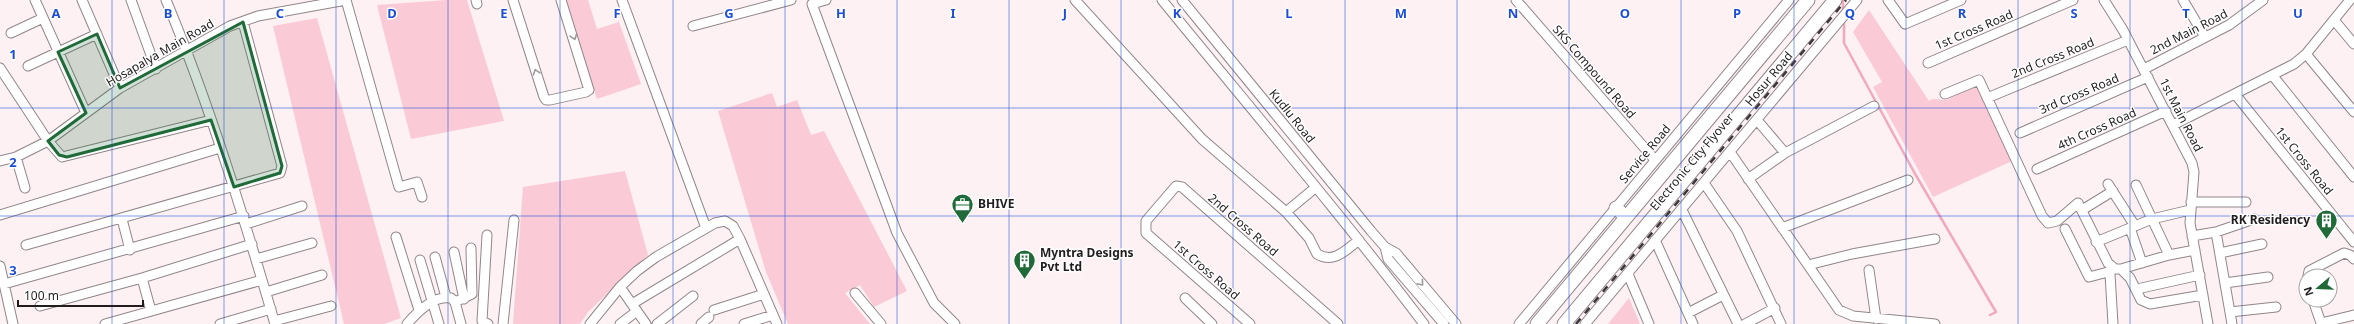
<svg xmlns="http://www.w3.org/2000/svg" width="2354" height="324" font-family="'Noto Sans',sans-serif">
<rect width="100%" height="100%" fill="#fdf1f4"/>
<path fill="#fbcad7" d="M446,0H467L504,121L411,139L377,5Z
M565,0H588L597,29L619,22L641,84L597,99Z
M1869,10L1929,101L1932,99L1947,100L1976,85L2012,161L1933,197L1873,87L1882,82L1853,32Z
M317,18L401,318L384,324H344L273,26Z
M772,93L777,107L797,100L811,135L824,131L907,291L874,307L860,285L845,293L870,324H788L766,272L718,111Z
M625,171L648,255L588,312L580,324H513L523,187Z
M1629,298L1640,324H1608Z"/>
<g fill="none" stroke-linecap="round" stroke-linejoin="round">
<path stroke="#f2a8bd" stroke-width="2.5" d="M1843,0V13
M1844,20V43L1914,172L1996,312L1990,315"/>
<defs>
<path id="minor" d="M35,0L86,113
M82,0L120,88
M131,0L156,69
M166,0C210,105 243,215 275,324
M346,0L399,187L417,182L422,197
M476,0L477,4
M513,0L544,97L546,100H550L586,92L589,90L561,0
M622,0L706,228
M826,0L812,4L897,233L934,303L955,324
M1075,0L1202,139L1286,212L1309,238L1317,254C1334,264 1346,250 1359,240
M1162,0C1250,108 1340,213 1424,324
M1182,0L1371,231L1385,247L1396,253L1456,324
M1516,0L1655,160
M1888,0L1905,24L1961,0
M2104,0L2123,30L2192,163L2194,172L2190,223L2208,324
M2183,0L2205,37
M2334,20L2354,44
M693,26L791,0
M11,33L43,18
M2306,54L2354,112
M1928,63L2073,0
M28,66L97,34
M0,68L48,141L62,157L211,120
M2144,69L2229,25L2263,0
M2273,76L2354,177
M1945,94L1979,80L2042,216L2048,223L2057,221L2078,203L2108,263L2115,269H2121L2130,278L2141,300L2150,304L2203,295
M2235,94L2354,242
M1987,98L2128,40
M1757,120L1785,153L1874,106
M2173,125L2294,64L2306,54L2350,0
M2020,133L2148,77
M1730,152L1839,310L1853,316L1935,324
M16,157L25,188
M0,161L16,157L48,141L120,88L230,26L258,16L346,0
M2037,169L2166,111
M1748,179L1785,153
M1704,183L1737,231L1781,324
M2108,184L2135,226
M2136,185L2169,255
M2191,202H2246
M1682,210L1738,324
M2082,210L2113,191
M1286,212L1315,188
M0,215L220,148
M122,219L130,250
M246,224L302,206
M1782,228L1908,180
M2130,228L2142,263
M2065,229L2089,277L2108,272L2110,274L2113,324
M2216,232L2232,324
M487,235L482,321L488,324
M2192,236L2216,232L2254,219
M396,237L419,310
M1655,240L1693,324
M2096,242L2152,219L2190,210
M26,245L280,173L282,166L243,22
M1385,247L1388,259L1444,324
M454,252L464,299
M2220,253L2262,244
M435,257L446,297
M256,259L312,243
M420,260L439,324
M1808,265L1852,254L1935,239
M0,266L13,324
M2121,269L2169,255L2195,250
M1869,270L1876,319
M1628,274L1649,324
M2308,276L2309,271L2344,253L2350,255L2354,259
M142,278L151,311
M2225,283L2268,277
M4,284L244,216
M620,287L646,324
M2137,289L2200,275
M266,292L322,275
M855,293L881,324
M1185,298L1212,324
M2313,300L2321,323L2354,315
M455,302L472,294L471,248
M632,304L740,239
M40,306L142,278L252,244
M714,310L764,294
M2230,312L2276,307
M1688,313L1723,295
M274,321L331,306
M105,324L262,280
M220,324L271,309
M407,324C417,312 434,295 451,298L455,302L461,324
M503,324L514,220
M590,324L620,287L637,271L656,257L715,223L725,221L733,226L740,239L777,324
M620,324L637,311
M657,324L693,296
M701,324L709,317
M744,324L773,315
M1250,324L1146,233V221L1176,186L1182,187L1338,324
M1519,324L1789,0
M1585,324L1857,0
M1745,324L1775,308"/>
<path id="highway" d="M1616,208L1626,217
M1537,324L1808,0
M1564,324L1835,0"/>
</defs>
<use href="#minor" stroke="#918689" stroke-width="11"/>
<use href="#highway" stroke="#918689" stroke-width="15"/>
<use href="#minor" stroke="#fff" stroke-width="9"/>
<use href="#highway" stroke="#fff" stroke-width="13"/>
<path stroke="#3b3638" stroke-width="2.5" stroke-dasharray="7 7" stroke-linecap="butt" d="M1576,324L1846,0"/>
</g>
<defs><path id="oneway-chevron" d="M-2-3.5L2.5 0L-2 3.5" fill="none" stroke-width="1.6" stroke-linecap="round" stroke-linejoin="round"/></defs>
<g stroke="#9b999a">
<use href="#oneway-chevron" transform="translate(574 37) rotate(72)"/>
<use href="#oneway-chevron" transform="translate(536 72) rotate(-108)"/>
<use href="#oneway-chevron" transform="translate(1421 283) rotate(50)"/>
</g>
<path fill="#1f6a38" fill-opacity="0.2" stroke="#1f6a38" stroke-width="3" stroke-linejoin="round" d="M243,22L282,166L280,173L234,187L211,120L67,157L59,155L48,141L86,113L58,52L97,34L120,88Z"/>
<path fill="none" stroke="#1d4ed8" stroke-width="1" stroke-opacity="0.55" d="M112,0V324M224,0V324M336,0V324M448,0V324M560,0V324M673,0V324M785,0V324M897,0V324M1009,0V324M1121,0V324M1233,0V324M1345,0V324M1457,0V324M1569,0V324M1681,0V324M1794,0V324M1906,0V324M2018,0V324M2130,0V324M2242,0V324M0,108H2354M0,216H2354"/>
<defs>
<symbol id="office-pin" viewBox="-11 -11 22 30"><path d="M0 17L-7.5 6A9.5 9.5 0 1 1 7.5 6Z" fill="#1f6a38" stroke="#fff"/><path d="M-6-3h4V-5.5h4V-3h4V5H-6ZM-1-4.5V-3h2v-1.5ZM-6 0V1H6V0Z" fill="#fff"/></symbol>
<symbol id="building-pin" viewBox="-11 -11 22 30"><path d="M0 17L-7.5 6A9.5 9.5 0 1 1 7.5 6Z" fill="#1f6a38" stroke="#fff"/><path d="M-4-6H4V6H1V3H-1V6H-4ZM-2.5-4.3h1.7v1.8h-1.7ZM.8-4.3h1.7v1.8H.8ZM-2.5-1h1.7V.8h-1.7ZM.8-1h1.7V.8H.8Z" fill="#fff"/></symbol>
</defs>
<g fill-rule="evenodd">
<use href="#office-pin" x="950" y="192" width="25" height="34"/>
<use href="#building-pin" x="2314" y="208" width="25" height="34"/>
<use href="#building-pin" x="1012" y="248" width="25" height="34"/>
</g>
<g text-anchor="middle" stroke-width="3" stroke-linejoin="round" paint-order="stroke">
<g font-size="12" fill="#211d1e" stroke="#fff">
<text transform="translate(1974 30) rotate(-23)" y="4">1st Cross Road</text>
<text transform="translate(2189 32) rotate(-27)" y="4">2nd Main Road</text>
<text transform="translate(160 53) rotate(-30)" y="4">Hosapalya Main Road</text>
<text transform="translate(2053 58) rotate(-22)" y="4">2nd Cross Road</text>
<text transform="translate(1594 72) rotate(49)" y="4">SKS Compound Road</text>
<text transform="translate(1769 79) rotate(-50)" y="4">Hosur Road</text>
<text transform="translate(2079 94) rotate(-23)" y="4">3rd Cross Road</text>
<text transform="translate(2181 115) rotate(63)" y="4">1st Main Road</text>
<text transform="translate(1292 116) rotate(51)" y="4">Kudlu Road</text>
<text transform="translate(2097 129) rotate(-24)" y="4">4th Cross Road</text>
<text transform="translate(1645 154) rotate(-50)" y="4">Service Road</text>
<text transform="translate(2304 161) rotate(51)" y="4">1st Cross Road</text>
<text transform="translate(1692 162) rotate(-50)" y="4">Electronic City Flyover</text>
<text transform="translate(1243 225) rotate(41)" y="4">2nd Cross Road</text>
<text transform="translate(1206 270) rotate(41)" y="4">1st Cross Road</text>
</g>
<g font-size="12" font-weight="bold" fill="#211d1e" stroke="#fff" text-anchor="start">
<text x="978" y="208">BHIVE</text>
<text x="2310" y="224" text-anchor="end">RK Residency</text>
<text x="1040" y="257">Myntra Designs<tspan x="1040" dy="14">Pvt Ltd</tspan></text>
</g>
</g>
<g font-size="13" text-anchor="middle" font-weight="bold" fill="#1d4ed8" stroke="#fff" stroke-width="3" stroke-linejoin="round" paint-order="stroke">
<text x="56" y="18">A</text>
<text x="168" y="18">B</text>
<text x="280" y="18">C</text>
<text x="392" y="18">D</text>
<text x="504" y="18">E</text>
<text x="617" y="18">F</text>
<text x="729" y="18">G</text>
<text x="841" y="18">H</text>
<text x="953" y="18">I</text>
<text x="1065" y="18">J</text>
<text x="1177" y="18">K</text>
<text x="1289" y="18">L</text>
<text x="1401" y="18">M</text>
<text x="1513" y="18">N</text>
<text x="1625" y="18">O</text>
<text x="1737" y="18">P</text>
<text x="1850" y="18">Q</text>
<text x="1962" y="18">R</text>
<text x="2074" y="18">S</text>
<text x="2186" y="18">T</text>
<text x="2298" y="18">U</text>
<text x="13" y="59">1</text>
<text x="13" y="167">2</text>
<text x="13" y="275">3</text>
</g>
<g transform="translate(2318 288) rotate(251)"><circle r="19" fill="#ffffff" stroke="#a6a5a5"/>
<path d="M0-3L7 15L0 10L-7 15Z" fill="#1f6a38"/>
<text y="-6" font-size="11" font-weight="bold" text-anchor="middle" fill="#211d1e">N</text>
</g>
<path d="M18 300v6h125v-6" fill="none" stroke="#211d1e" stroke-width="2"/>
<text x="24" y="300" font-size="12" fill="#211d1e" stroke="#ffffff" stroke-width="3" paint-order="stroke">100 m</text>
</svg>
